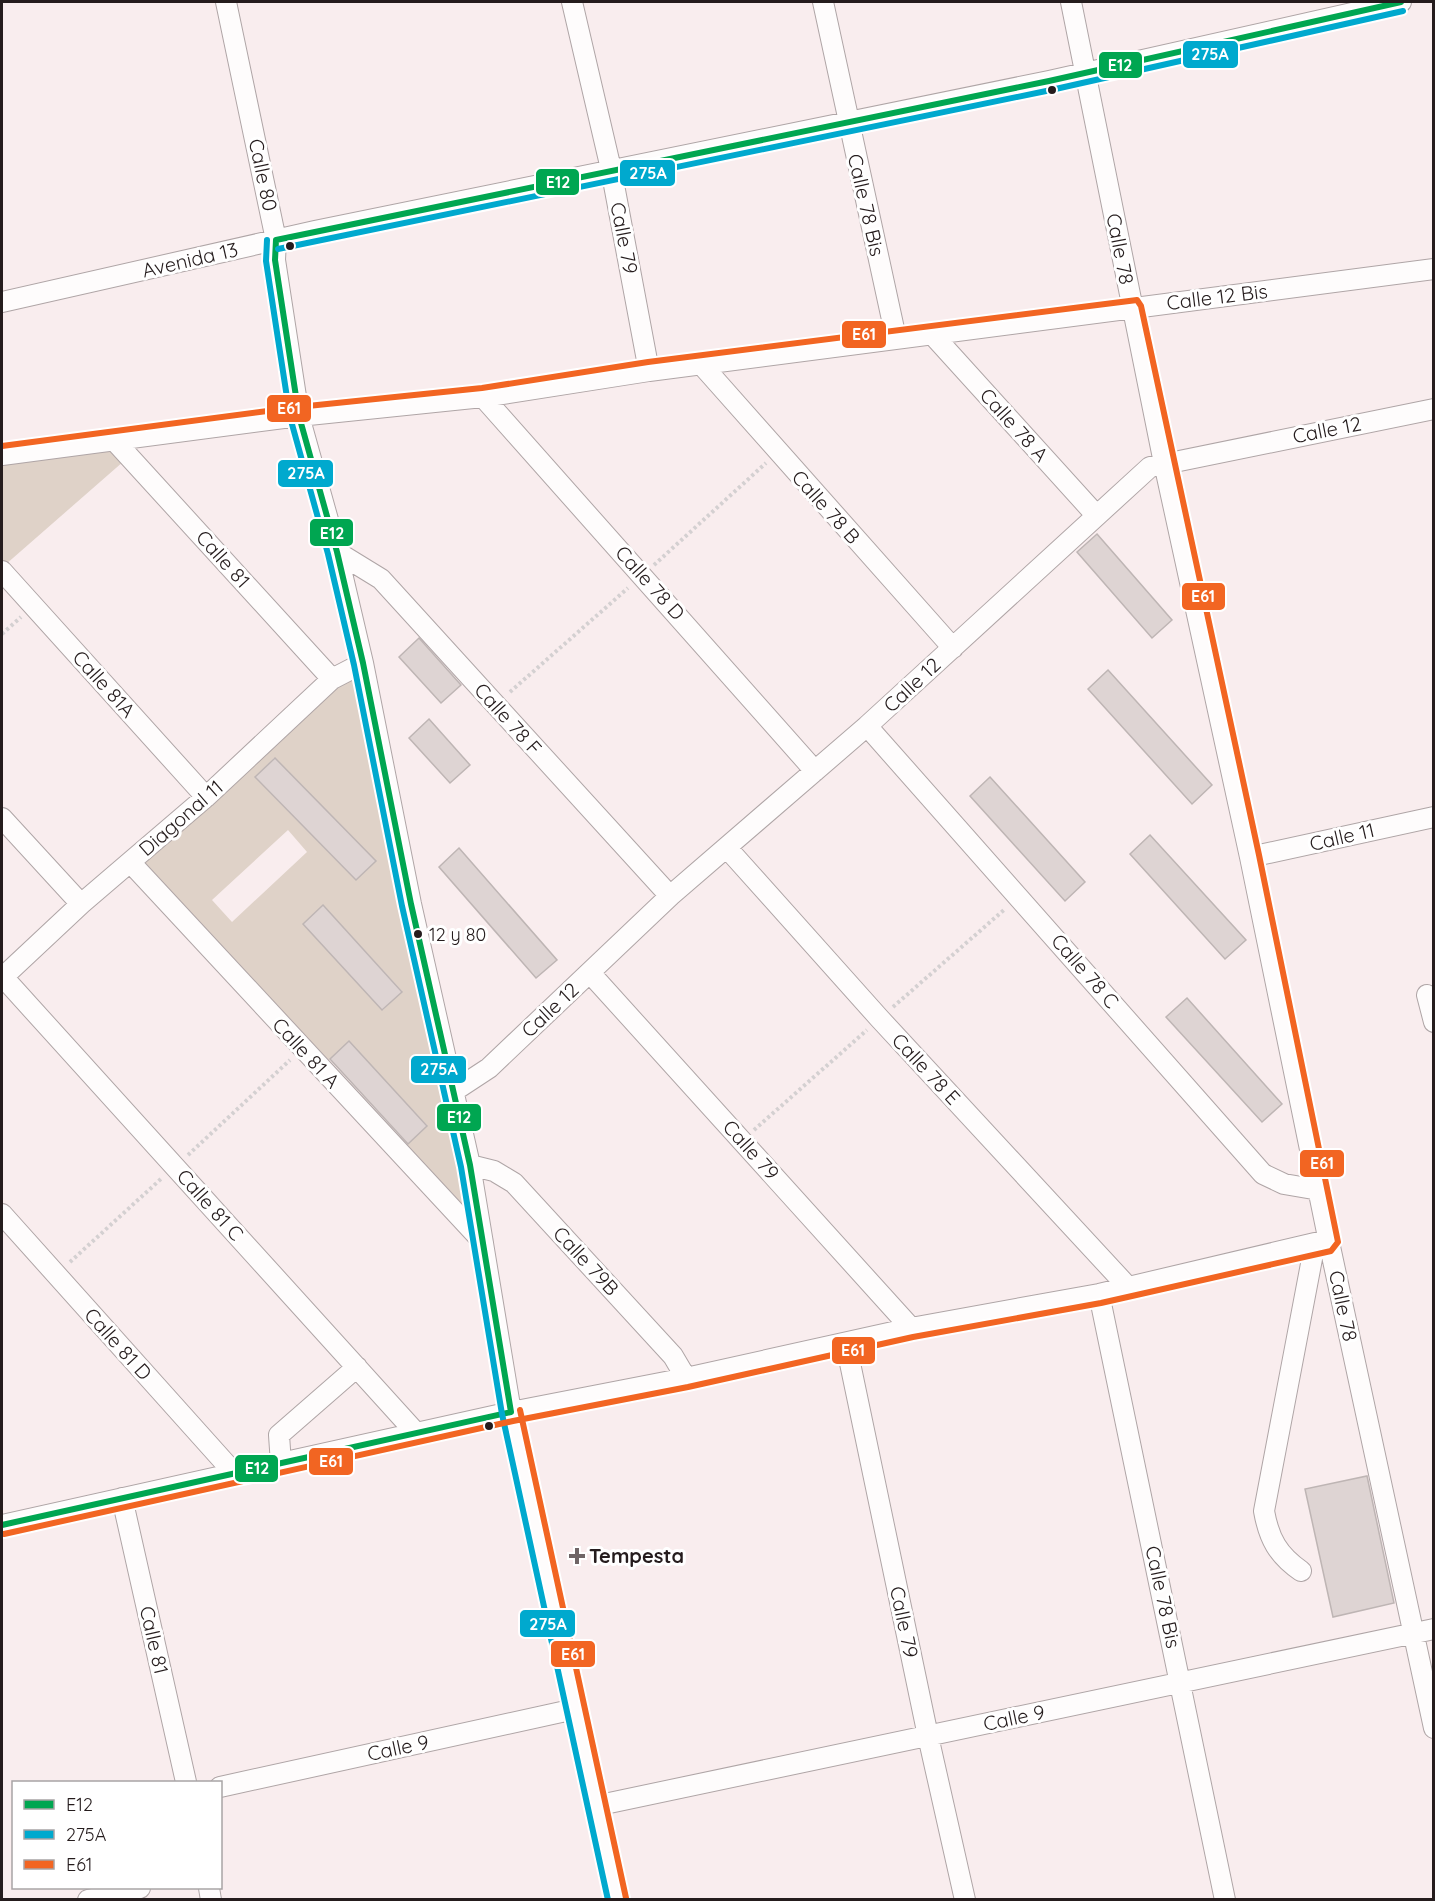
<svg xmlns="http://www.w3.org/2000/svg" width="1435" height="1901" font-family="Quicksand,sans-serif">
<rect width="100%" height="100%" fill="#f9edee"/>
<path fill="#dfd2c8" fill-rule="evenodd" d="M109,444L124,461L5,565L2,560V463Z
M363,663L483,1242L130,863ZM274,758L376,861L356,880L255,777ZM288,830L307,852L232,922L212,900ZM323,905L402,991L383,1010L303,924ZM349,1042L427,1125L407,1144L329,1060Z"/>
<path fill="#ded4d3" stroke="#beb5b4" stroke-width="1.5" d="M1097,534L1172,620L1152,638L1077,552Z
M419,638L461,685L441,703L399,657Z
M1108,670L1212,785L1192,804L1088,689Z
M429,719L470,765L450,783L409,738Z
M275,758L376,861L356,880L255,777Z
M990,777L1085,882L1065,901L970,796Z
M1150,835L1246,940L1225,959L1130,854Z
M459,848L557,960L536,978L439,867Z
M323,905L402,992L382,1010L303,924Z
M1187,998L1282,1104L1262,1122L1166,1017Z
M349,1041L427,1126L408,1144L330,1059Z
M1367,1476L1394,1603L1333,1617L1305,1489Z"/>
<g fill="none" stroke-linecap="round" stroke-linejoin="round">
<defs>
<path id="minor" d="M226,2L276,240L275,260L299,416L337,552L363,663L411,904L470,1165L511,1412L617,1900
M572,2L611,169L649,371
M823,2L896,338
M1071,2L1164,463L1250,857L1329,1242L1434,1728
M2,302L315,231L1049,81L1401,2
M932,334L1096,515
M701,364L953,648
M483,397L815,771
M113,439L332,679
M2,455L299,416L483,397L649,371L1434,269
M337,552L381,579L670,896
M2,571L206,797
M867,726L1263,1174L1284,1184L1319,1190
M2,818L81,904
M727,848L880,1019L1128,1287
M1250,857L1434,817
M130,862L483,1242
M590,973L911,1328
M3,977L417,1434
M2,978L81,904L206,797L332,679L363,663
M1427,995L1434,1022
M454,1091L489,1068L670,896L867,726L1150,467L1434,409
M470,1165L494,1171L514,1183L673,1356L686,1378
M2,1214L235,1474
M1099,1294L1225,1900
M846,1344L928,1736L965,1900
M281,1464L279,1435L357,1367
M122,1498L186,1782
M2,1525L511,1412L686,1378L911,1328L1099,1294L1315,1243L1329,1242
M1301,1571C1278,1555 1269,1539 1264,1511L1315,1243
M220,1787L575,1709
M595,1806L1434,1629
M209,1888L211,1900
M88,1900L140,1888"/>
</defs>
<use href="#minor" stroke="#afa5a6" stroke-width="22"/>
<path stroke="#d4d0d1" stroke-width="4" stroke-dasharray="3 3" stroke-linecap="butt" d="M654,565L766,463
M2,634L21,617
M510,692L628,588
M893,1007L1005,909
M754,1130L867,1030
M188,1155L290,1060
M70,1262L162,1178"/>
<use href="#minor" stroke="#fefcfc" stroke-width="20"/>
<defs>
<path id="bus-1" d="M276,240L275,260L299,416L337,552L363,663L411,904L470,1165L511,1412
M276,240L1049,81L1401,2
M2,1525L511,1412"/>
<path id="bus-2" d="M267,240L266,261L290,417L328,554L354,665L402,906L461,1167L502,1414L608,1900
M278,249L1051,90L1403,11"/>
<path id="bus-3" d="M2,446L298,407L482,388L648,362L1137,300L1141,306L1259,855L1338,1242L1331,1251L1101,1303L913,1337L688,1387L513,1421L4,1534
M520,1410L626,1898"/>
</defs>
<use href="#bus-1" stroke="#fff" stroke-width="10"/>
<use href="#bus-2" stroke="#fff" stroke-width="10"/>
<use href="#bus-3" stroke="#fff" stroke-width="10"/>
<use href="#bus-1" stroke="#00a651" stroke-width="6"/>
<use href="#bus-2" stroke="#00a9ce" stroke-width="6"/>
<use href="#bus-3" stroke="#f26522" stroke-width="6"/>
</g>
<g fill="#251c1d" stroke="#fff" stroke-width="2">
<circle cx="1052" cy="90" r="5"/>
<circle cx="290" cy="246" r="5"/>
<circle cx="418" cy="934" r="5"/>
<circle cx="489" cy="1426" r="5"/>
</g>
<path fill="#6f6566" stroke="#fff" stroke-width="2" d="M574 1547h6v6h6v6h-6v6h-6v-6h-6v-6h6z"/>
<g text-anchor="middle" stroke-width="6" stroke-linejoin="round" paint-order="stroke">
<g font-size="18" fill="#251c1d" stroke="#fff" text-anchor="start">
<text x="429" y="941">12 y 80</text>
</g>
<g font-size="20" fill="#251c1d" stroke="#fff">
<text transform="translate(263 175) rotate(78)" y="7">Calle 80</text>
<text transform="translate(866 205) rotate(77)" y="7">Calle 78 Bis</text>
<text transform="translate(624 238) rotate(79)" y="7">Calle 79</text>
<text transform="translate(1120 249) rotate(79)" y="7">Calle 78</text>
<text transform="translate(190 260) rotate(-13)" y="7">Avenida 13</text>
<text transform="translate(1217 297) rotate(-7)" y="7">Calle 12 Bis</text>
<text transform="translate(1014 425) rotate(48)" y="7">Calle 78 A</text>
<text transform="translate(1327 430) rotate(-11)" y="7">Calle 12</text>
<text transform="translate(826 507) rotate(48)" y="7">Calle 78 B</text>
<text transform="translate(223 559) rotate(48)" y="7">Calle 81</text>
<text transform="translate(650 583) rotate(48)" y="7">Calle 78 D</text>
<text transform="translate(104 684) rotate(48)" y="7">Calle 81A</text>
<text transform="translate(912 685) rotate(-43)" y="7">Calle 12</text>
<text transform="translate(508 719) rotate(48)" y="7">Calle 78 F</text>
<text transform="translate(181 818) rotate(-41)" y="7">Diagonal 11</text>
<text transform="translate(1342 837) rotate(-13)" y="7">Calle 11</text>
<text transform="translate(1085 971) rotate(49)" y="7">Calle 78 C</text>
<text transform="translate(550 1010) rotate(-43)" y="7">Calle 12</text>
<text transform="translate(306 1053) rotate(47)" y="7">Calle 81 A</text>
<text transform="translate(926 1069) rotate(47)" y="7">Calle 78 E</text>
<text transform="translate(751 1150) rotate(48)" y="7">Calle 79</text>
<text transform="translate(210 1205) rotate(48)" y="7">Calle 81 C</text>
<text transform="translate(586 1261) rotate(47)" y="7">Calle 79B</text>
<text transform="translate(1343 1306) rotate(78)" y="7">Calle 78</text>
<text transform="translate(118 1344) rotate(48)" y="7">Calle 81 D</text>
<text transform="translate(1163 1597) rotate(78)" y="7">Calle 78 Bis</text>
<text transform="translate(904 1622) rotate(78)" y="7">Calle 79</text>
<text transform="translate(154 1640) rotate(77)" y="7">Calle 81</text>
<text transform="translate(1014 1718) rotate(-12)" y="7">Calle 9</text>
<text transform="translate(398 1748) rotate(-12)" y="7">Calle 9</text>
</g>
<g font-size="20" font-weight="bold" fill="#251c1d" stroke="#fff" text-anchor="start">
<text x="589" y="1563">Tempesta</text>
</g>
</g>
<g stroke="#fff" stroke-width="2">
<rect x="1182" y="40" width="57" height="29" rx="6" fill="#00a9ce"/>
<rect x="1098" y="51" width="45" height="28" rx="6" fill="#00a651"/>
<rect x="619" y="159" width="57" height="28" rx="6" fill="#00a9ce"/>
<rect x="535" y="168" width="45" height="28" rx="6" fill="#00a651"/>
<rect x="841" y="320" width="46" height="29" rx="6" fill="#f26522"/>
<rect x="266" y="394" width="46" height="29" rx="6" fill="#f26522"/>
<rect x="277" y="459" width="57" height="29" rx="6" fill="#00a9ce"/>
<rect x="309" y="518" width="45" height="29" rx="6" fill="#00a651"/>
<rect x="1181" y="582" width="45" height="29" rx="6" fill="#f26522"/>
<rect x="410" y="1055" width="57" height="29" rx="6" fill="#00a9ce"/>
<rect x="436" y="1103" width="46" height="29" rx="6" fill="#00a651"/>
<rect x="1299" y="1149" width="46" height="29" rx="6" fill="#f26522"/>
<rect x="831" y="1336" width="45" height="29" rx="6" fill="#f26522"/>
<rect x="308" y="1447" width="46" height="29" rx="6" fill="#f26522"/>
<rect x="234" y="1454" width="45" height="29" rx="6" fill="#00a651"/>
<rect x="519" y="1609" width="57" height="29" rx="6" fill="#00a9ce"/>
<rect x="550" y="1640" width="46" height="28" rx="6" fill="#f26522"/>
</g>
<g font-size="16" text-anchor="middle" font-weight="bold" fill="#fff">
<text x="1210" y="60">275A</text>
<text x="1120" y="71">E12</text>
<text x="648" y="179">275A</text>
<text x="558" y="188">E12</text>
<text x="864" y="340">E61</text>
<text x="289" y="414">E61</text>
<text x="306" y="479">275A</text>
<text x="332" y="539">E12</text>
<text x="1203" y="602">E61</text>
<text x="439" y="1075">275A</text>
<text x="459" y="1123">E12</text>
<text x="1322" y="1169">E61</text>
<text x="853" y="1356">E61</text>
<text x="331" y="1467">E61</text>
<text x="257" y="1474">E12</text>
<text x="548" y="1630">275A</text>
<text x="573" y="1660">E61</text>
</g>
<rect width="1435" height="1901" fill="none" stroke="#251c1d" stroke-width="6"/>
<rect x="12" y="1781" width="210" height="108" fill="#ffffff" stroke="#a8a4a5" stroke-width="1.5"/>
<rect x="24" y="1800" width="30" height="9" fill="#00a651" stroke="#a8a4a5" stroke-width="1.5"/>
<text x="66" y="1811" font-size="18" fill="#251c1d">E12</text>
<rect x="24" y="1830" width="30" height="9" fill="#00a9ce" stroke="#a8a4a5" stroke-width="1.5"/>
<text x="66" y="1841" font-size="18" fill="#251c1d">275A</text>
<rect x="24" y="1860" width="30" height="9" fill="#f26522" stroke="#a8a4a5" stroke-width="1.5"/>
<text x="66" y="1871" font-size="18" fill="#251c1d">E61</text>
</svg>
